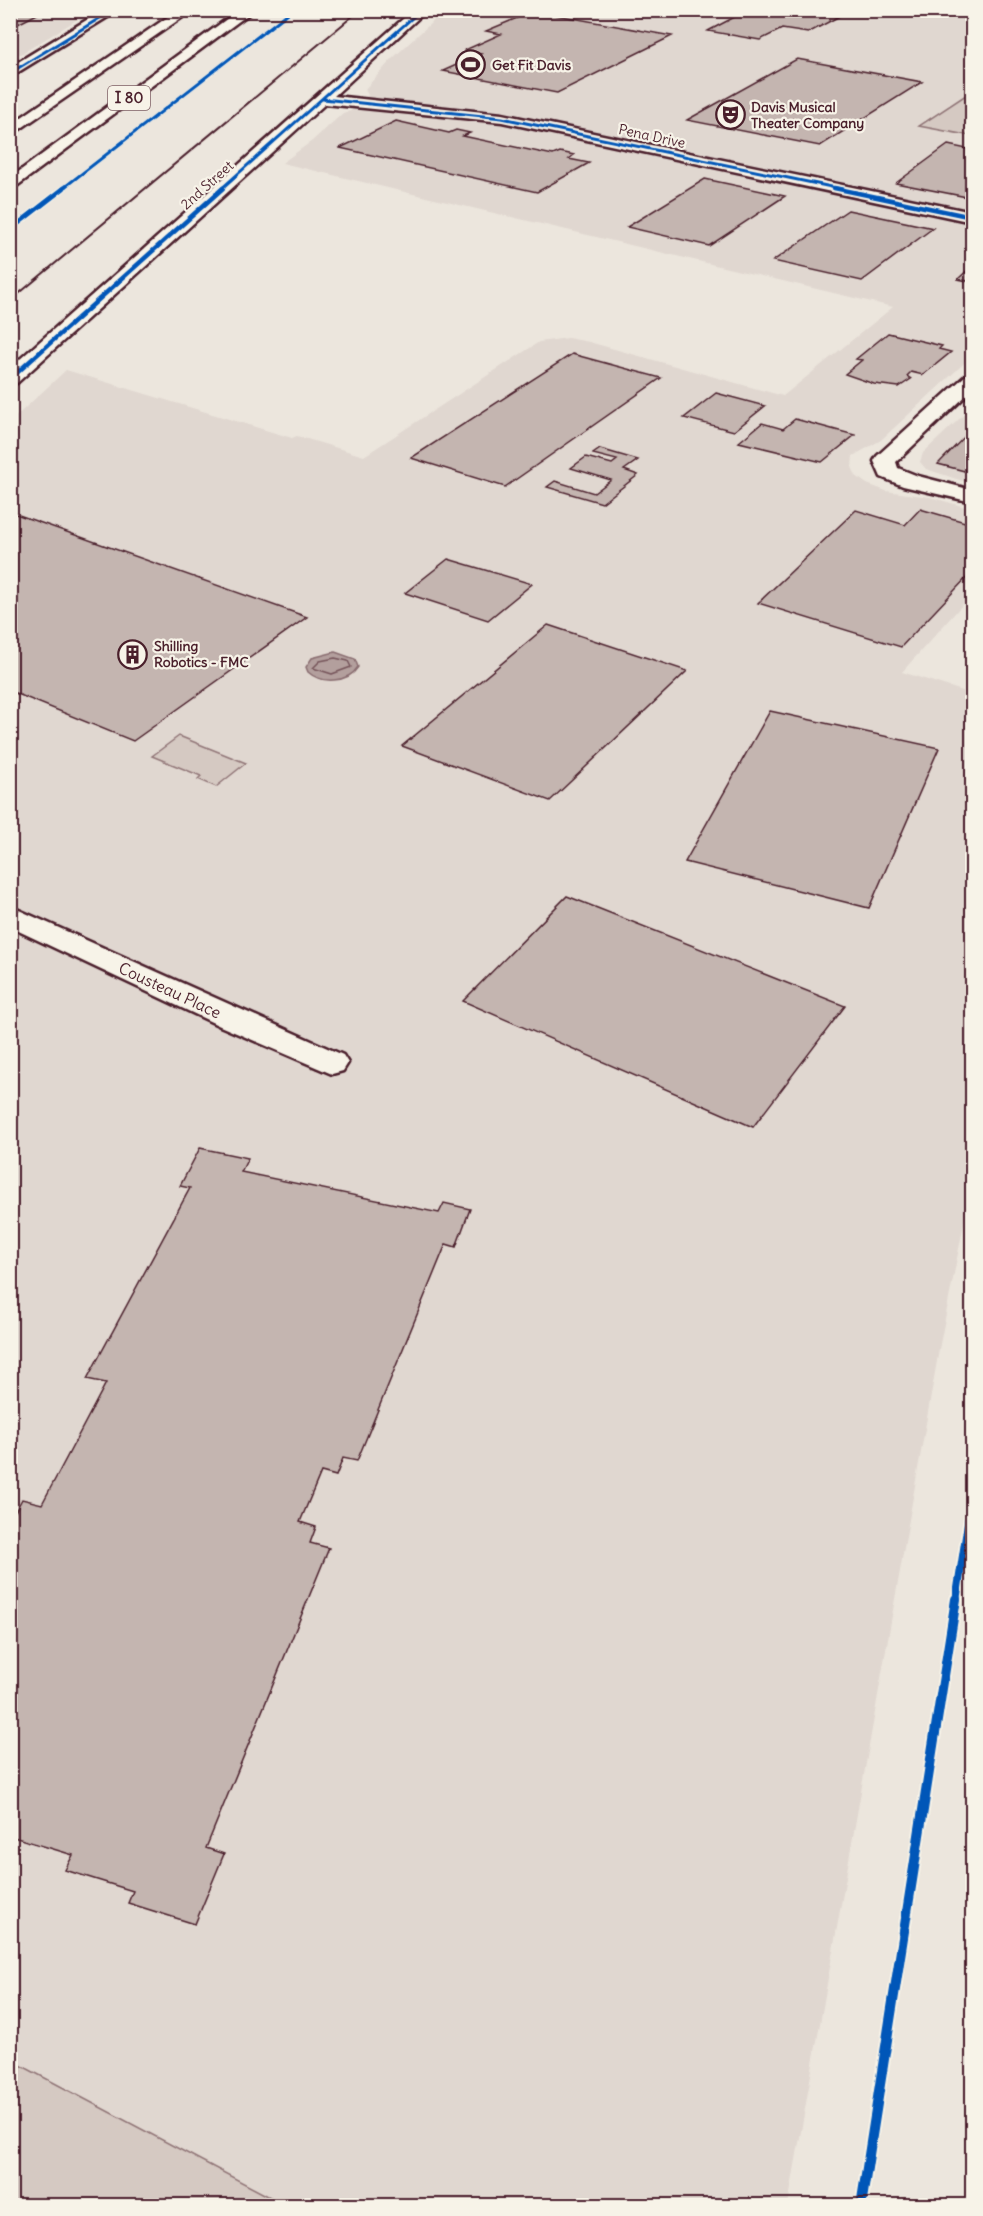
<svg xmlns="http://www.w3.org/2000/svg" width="983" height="2216" font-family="Delius,sans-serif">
<rect width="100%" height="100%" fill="#ece6dd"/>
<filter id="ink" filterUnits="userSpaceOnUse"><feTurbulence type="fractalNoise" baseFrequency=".0167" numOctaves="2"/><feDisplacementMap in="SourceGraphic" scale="12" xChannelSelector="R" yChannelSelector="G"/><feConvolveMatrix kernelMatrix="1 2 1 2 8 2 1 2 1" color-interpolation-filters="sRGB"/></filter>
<g filter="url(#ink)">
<path fill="#e0d7d0" d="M10,11H91L21,54L11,53Z
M444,11H972V356L881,440L853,456L852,467L856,476L867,484L886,491L930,497L972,509V594L902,672L972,694V1183L940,1344L788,2205H285L11,2060V421L66,370L292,438L297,436L364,456L539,342L568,338L589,342L783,396L893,307L282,163L312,141L343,113L351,111L368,95L365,89L393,58Z
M972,407V484L926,469L920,462L923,453Z"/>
<path fill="#d5c9c2" stroke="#907476" stroke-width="1.5" d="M972,91V136L919,126Z
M179,736L246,763L216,787L198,779L201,776L152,756Z
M11,2060L285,2205H11Z"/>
<path fill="#b39f9d" stroke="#896c6f" stroke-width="1.5" d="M335,652L355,659L358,667C348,683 321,684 308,672L306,667L312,658Z"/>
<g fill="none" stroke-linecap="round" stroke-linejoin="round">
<path stroke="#745259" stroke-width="1.5" d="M335,658L348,661L351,667L332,674L313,668L320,661Z"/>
</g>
<path fill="#c4b5b0" stroke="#4a1f2b" stroke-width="1.5" d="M10,10H45L10,28Z
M748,10H851L808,33L782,29L760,40L708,31Z
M534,11L672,36L557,93L443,71L481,54L465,50L501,34L486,31Z
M797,59L922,82L820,146L687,120Z
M396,121L449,133L456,130L470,133L463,136L553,155L560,152L574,155L569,159L589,163L537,192L340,148Z
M948,145L972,150V198L896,183Z
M705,179L785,196L709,246L627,227Z
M848,210L933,228L862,281L773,261Z
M972,266V282L958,279Z
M888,333L942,346L939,349L951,352L923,375L911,372L907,376L911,379L899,387L874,384L845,374L862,360L856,359Z
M572,354L661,378L505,487L411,458Z
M716,393L765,406L734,431L684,418Z
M795,419L832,429L855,435L822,462L739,442L762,423L783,429Z
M972,429V473L938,464Z
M600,449L638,460L624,470L638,475L602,503L547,487L555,481L594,493L611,480L571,468L586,457L612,464L617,460L593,454Z
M920,509L972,524V572L901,647L758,603L856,510L905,525Z
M16,514L307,617L133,741L10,691V517Z
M448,559L532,584L488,620L405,593Z
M548,625L687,671L550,801L402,746Z
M770,711L939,748L869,908L685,862Z
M567,896L845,1006L753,1127L463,1001Z
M200,1148L248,1158L241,1172L439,1213L444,1203L470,1209L456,1247L446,1244L357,1461L343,1458L336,1476L321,1472L300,1522L316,1527L310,1543L329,1548L206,1848L224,1854L195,1924L128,1903L133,1891L65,1870L73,1855L10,1836V1521L22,1499L42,1504L106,1383L87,1379L190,1188L180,1186Z"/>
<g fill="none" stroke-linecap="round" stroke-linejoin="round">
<defs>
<path id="street" d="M972,374V390L896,462L898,468L918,476L972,490V502L903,486L881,477L874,461L877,456L965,376Z
M10,906L343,1055L348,1063L343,1071L332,1074L220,1026L10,927Z"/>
<path id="secondary" d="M103,10H119L10,77V67Z
M413,10H427L334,96L502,114L972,212V222L502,122L325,104L17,383L10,385V368Z"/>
<path id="highway" d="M178,10H193L10,136V125Z
M239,10H254L10,191V178Z"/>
</defs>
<use href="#street" stroke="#4a1f2b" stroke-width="5"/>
<use href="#secondary" stroke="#4a1f2b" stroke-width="5"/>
<use href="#highway" stroke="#4a1f2b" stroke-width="5"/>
<use href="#street" fill="#f7f3e8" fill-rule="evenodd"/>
<use href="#secondary" fill="#f7f3e8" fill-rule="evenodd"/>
<use href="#highway" fill="#f7f3e8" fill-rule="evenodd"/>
<path stroke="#4a1f2b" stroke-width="2" d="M10,301L360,10"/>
<defs>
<path id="cycleway-far3" d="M10,73L113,10
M323,99L502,118L841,189
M62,189L292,10
M221,189L421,10"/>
<path id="cycleway-far2" d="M834,188L972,217
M10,230L64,188
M10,379L223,188"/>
<path id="cycleway-far1" d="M956,1601L972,1497"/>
<path id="cycleway" d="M861,2206L956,1599"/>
</defs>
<use href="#cycleway-far3" stroke="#f7f3e8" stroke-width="4.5"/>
<use href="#cycleway-far2" stroke="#f7f3e8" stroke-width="7"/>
<use href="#cycleway-far1" stroke="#f7f3e8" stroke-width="12"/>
<use href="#cycleway" stroke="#f7f3e8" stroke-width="14"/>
<use href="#cycleway-far3" stroke="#0057b8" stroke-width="3"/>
<use href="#cycleway-far2" stroke="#0057b8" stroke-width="4.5"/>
<use href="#cycleway-far1" stroke="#0057b8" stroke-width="8"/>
<use href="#cycleway" stroke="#0057b8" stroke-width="10"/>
</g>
</g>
<defs>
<symbol id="stadium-ring" viewBox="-11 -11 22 22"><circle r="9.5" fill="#f7f3e8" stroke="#4a1f2b" stroke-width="1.5"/><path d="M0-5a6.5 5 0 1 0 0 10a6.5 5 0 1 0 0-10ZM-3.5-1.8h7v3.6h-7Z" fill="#4a1f2b"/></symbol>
<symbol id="theatre-ring" viewBox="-11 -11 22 22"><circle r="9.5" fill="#f7f3e8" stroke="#4a1f2b" stroke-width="1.5"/><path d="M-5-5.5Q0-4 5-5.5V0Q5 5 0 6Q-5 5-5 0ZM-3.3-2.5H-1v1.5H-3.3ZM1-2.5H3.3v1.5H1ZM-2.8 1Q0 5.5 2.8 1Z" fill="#4a1f2b"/></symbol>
<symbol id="building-ring" viewBox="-11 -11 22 22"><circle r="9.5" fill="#f7f3e8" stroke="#4a1f2b" stroke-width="1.5"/><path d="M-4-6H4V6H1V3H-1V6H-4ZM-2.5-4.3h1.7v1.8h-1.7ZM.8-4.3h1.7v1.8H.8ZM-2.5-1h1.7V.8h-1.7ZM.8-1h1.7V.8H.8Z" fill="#4a1f2b"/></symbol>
</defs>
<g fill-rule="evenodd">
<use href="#stadium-ring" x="454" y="48" width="33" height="33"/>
<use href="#theatre-ring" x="714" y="98" width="33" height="33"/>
<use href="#building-ring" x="116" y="638" width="33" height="33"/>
</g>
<g text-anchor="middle" stroke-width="4.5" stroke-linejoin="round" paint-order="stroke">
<g font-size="14" font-weight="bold" fill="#4a1f2b" stroke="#f7f3e8" text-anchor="start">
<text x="492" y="70">Get Fit Davis</text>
<text x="751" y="112">Davis Musical<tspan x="751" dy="16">Theater Company</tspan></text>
<text x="154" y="651">Shilling<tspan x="154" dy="16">Robotics - FMC</tspan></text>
</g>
<g font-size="14" fill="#4a1f2b" stroke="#f7f3e8">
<text transform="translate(652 136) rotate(12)" y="5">Pena Drive</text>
<text transform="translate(207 185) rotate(-42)" y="5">2nd Street</text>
</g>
<rect fill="#f7f3e8" stroke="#7e5f64" stroke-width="1.5" x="108" y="86" width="42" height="24" rx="4.5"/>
<g font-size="15" font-weight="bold" fill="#4a1f2b">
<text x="129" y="103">I 80</text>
</g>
<g font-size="16" fill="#4a1f2b" stroke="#f7f3e8">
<text transform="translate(170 990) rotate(25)" y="6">Cousteau Place</text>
</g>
</g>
<rect width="983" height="2216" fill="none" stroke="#f7f3e8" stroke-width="36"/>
<rect x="18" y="18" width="947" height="2180" fill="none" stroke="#4a1f2b" stroke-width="2" filter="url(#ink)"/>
</svg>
